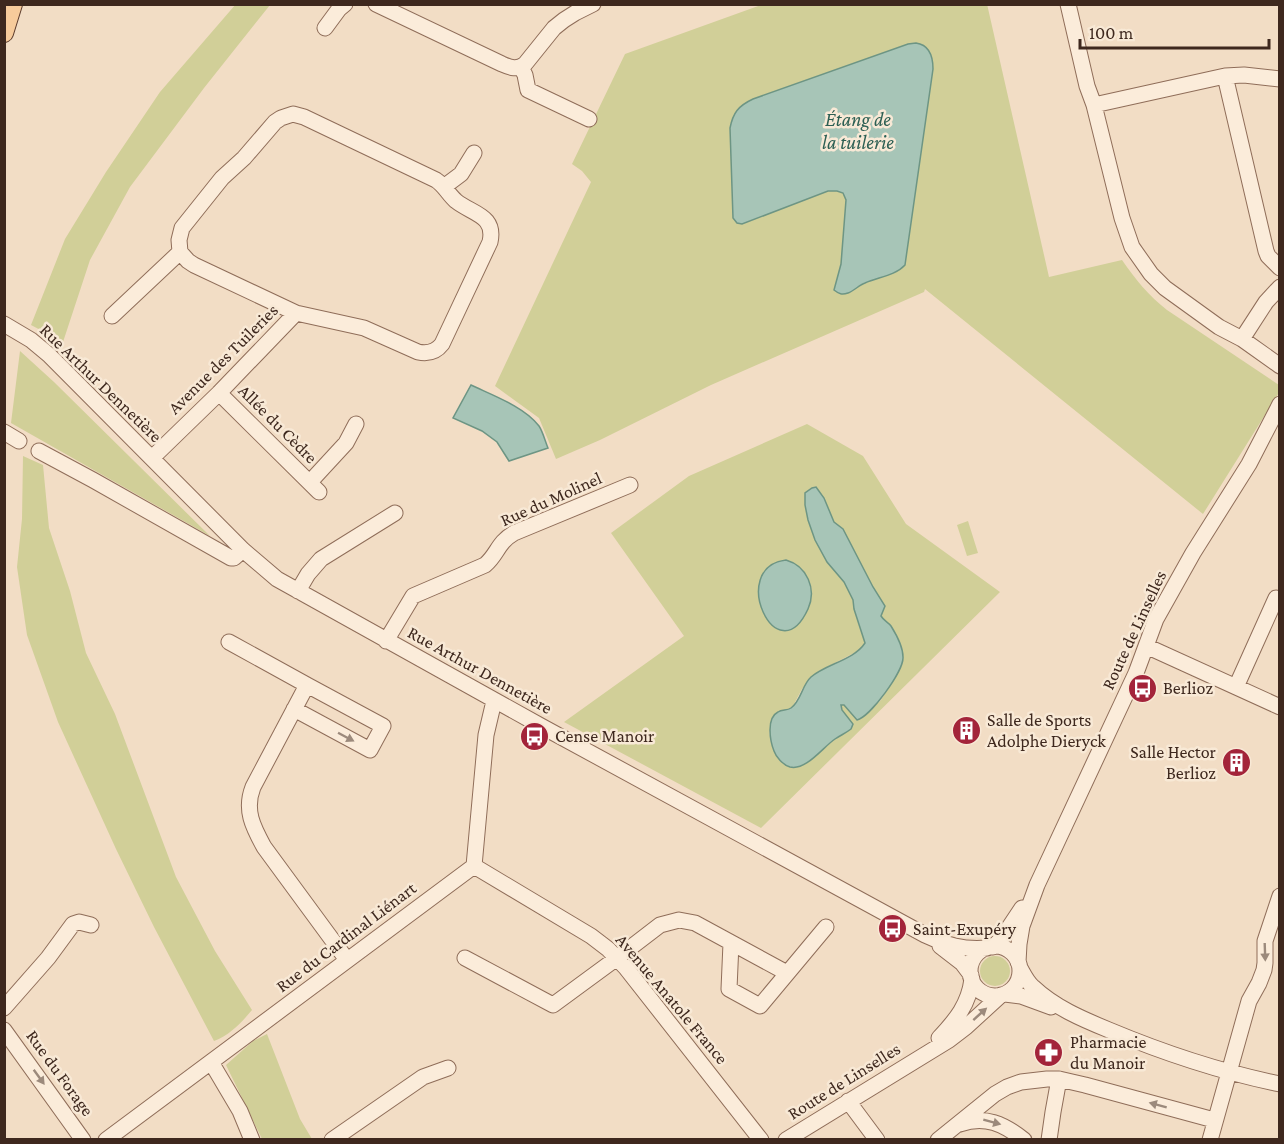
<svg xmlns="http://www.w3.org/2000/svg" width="1284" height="1144" font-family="'Crimson Pro',serif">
<rect width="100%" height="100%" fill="#f2ddc5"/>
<path fill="#d1cf98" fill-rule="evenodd" d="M236,4L270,5L204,88L130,187L90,260L63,342L31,325L65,239L106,172L160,92Z
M987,4L1049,277L1122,260C1135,279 1149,296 1167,310L1279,385L1280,391L1203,514L925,289L924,292L711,385L600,440L556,459L539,418L495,386L591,182L582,171L572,164L625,54L761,5Z
M20,351L54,382L210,536L11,423Z
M807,424L863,456L906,524L1000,592L761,828L564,722L684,636L611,533L689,476ZM812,488L819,492L824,498L834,522L843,529L873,587L885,606L881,616L897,674L881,700L872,708L868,713L857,720L844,705H841C843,715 850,716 851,729L835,739L813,758L800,766L786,765C777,757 768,744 770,730C771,724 775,717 778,712L789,709L793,706L802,689L819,671L854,653L860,649L865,643L854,609V600L844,582L827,562L815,540L808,520L805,505L809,491Z
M23,456L43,465L49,528L70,591L86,653L115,714L176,877L215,951L252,1010C241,1023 230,1035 214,1041L154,927L116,849L58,722L27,635L17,567L22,519Z
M968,521L978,553L967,556L957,525Z
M980 971a15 15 0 1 1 30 0a15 15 0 1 1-30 0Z
M267,1034L300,1119L312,1139H262L226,1065L253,1041Z"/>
<path fill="#a7c5b7" stroke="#6d9584" stroke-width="1.5" d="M916,43C930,45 933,57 933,69L905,265C895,276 878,277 865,283C859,285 854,291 848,293C842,295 839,294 834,290L841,264L846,200L843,193L837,191H828L742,224L737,223L733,218L730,128C733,113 738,106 753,99L908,44Z
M471,385C492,395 525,407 539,426C543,432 545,441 548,448L509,461L497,442L482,431L453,418Z
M816,487L824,498L834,522L843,529L873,587L885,606L881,616C884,621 888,622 891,626C896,634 903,648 903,657C904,671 870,717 857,720L844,705H841L842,710L853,724L851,729C846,733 841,735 835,739C823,747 806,771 790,767C783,765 776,757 774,751C770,741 766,718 778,712C782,709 787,711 791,708C801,701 802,685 811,677C826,664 854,660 865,643L854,609L853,600L844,582L827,562L815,540L808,520L805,505V493L812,488Z
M786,560C807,566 817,589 808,609C777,676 727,567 786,560Z"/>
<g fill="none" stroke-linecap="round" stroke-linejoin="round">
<defs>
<path id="minor" d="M376,4L502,64C511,68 517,70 525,64L554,28L564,20L575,13L593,4
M1068,4L1087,86L1094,105L1122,218L1132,247L1151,274L1165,288L1219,327L1242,339L1280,366
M325,28L339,9L345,4
M521,67L525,75L528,90L589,119
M1225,76L1266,251L1268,256L1280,268
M1094,105L1225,76L1244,75L1280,79
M293,114L304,117L436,180C445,186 448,194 456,201C472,214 496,215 490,242L442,344C436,352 428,354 418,352L364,328L296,313L194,265L188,261L180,252L179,240L182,228L222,178L244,158L275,122L281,118Z
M445,186L461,174L474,153
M112,316L180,252
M4,324L31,340L49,355L243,550L277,579L541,726L925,935C947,945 962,950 987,948
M1242,339L1266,302L1280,287
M219,393L319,492
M4,432L19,441
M39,451L93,480L231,558H234L243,550
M152,458L219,393L296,313
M310,482L346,443L356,424
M298,591L308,574L321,559L395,513
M386,641L413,596L485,565C498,554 497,543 514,533L630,485
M229,642L307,685L253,787C244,810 253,827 264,847L347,960
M1146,646L1280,707
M1236,687L1276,598
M294,709L370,750L383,726L307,685
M474,866L591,936L608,949L626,968L761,1140
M731,943L729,989L760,1006L826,927
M940,946L962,963L971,975
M970 971a25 25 0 1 1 50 0a25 25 0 1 1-50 0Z
M993,947L1002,938L1022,908
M465,958L553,1005L617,958L660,925L679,920L695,923L787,973
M1018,962L1019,944L1022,926L1037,885L1136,673L1156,619L1193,553L1249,464L1280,404
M1020,968C1024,975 1027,982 1033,987C1054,1007 1082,1019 1109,1030C1164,1053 1221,1072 1280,1084
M1005,994L1021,996L1051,1007
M4,1008L48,958L73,924L79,922L91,925
M4,1030L83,1140
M939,1038C956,1020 969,1004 972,979
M211,1062L240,1111L252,1140
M848,1101L877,1140
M960,1124C985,1115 1004,1124 1024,1140
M106,1140L474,866L486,735L494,701
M332,1140L423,1077L448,1068
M786,1140L949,1040L966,1027L1001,995
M938,1140L995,1094L1007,1087L1021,1082L1047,1079H1059L1085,1085L1214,1120
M1049,1140L1053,1112L1059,1079
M1210,1140L1249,1001L1259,983L1264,970L1265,963V941L1280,896"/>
<path id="major" d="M4,33L13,4"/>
</defs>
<use href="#minor" stroke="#8f6d59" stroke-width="17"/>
<use href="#major" stroke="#5d3c2d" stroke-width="20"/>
<use href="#minor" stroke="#fbecda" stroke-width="15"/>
<use href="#major" stroke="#f7cb9b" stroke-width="18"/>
</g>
<defs><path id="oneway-solid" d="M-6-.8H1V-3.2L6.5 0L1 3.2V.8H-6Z" transform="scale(1.5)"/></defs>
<g fill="#9c8a7c">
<use href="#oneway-solid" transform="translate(346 737) rotate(28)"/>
<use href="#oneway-solid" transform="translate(1265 952) rotate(88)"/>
<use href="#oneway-solid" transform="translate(980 1014) rotate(-42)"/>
<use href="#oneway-solid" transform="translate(39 1077) rotate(54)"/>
<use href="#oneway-solid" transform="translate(1158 1105) rotate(-165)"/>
<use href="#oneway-solid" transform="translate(992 1122) rotate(15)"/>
</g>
<defs>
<symbol id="bus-disc" viewBox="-11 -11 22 22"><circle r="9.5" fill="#a3243a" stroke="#f8e9d6"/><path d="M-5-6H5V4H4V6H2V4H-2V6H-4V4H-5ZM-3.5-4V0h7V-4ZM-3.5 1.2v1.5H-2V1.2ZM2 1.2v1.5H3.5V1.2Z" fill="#fff"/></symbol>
<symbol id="building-disc" viewBox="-11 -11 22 22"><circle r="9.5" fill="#a3243a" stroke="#f8e9d6"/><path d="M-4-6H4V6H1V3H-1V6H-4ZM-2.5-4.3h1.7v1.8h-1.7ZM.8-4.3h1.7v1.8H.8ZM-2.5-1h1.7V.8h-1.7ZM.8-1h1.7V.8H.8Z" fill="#fff"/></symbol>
<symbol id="pharmacy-disc" viewBox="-11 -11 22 22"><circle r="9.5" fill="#a3243a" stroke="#f8e9d6"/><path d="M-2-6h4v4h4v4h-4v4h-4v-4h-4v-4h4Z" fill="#fff"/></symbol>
</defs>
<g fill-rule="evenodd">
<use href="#bus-disc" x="1126" y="672" width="33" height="33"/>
<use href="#building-disc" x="950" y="714" width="33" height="33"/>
<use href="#bus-disc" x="518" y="720" width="33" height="33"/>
<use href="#building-disc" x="1220" y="746" width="33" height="33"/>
<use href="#bus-disc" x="876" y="912" width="33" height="33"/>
<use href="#pharmacy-disc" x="1032" y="1036" width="33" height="33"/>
</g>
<g text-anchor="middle" stroke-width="5" stroke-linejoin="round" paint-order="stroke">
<g font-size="18" fill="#3e281e" stroke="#f8e9d6">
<text transform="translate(223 359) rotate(-45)" y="6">Avenue des Tuileries</text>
<text transform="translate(101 383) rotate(44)" y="6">Rue Arthur Dennetière</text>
<text transform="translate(278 424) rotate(45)" y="6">Allée du Cèdre</text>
<text transform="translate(551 499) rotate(-24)" y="6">Rue du Molinel</text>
<text transform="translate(1134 630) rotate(-65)" y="6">Route de Linselles</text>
<text transform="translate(480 670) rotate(29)" y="6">Rue Arthur Dennetière</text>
<text transform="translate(346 937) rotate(-37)" y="6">Rue du Cardinal Liénart</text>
<text transform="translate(672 999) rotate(50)" y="6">Avenue Anatole France</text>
<text transform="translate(60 1073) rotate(54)" y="6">Rue du Forage</text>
<text transform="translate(844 1081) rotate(-32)" y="6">Route de Linselles</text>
</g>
<g font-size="18" fill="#3e281e" stroke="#f8e9d6" text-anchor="start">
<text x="1163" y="694">Berlioz</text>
<text x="987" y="726">Salle de Sports<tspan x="987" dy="21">Adolphe Dieryck</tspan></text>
<text x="555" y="742">Cense Manoir</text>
<text x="1216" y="758" text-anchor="end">Salle Hector<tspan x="1216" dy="21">Berlioz</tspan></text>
<text x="913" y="935">Saint-Exupéry</text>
<text x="1070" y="1048">Pharmacie<tspan x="1070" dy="21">du Manoir</tspan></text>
</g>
<g font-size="20" font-style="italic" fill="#2c5f53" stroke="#f8e9d6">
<text x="858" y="126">Étang de<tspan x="858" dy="23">la tuilerie</tspan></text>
</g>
</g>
<rect width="1284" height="1144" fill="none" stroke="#3e281e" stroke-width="12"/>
<path d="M1080 39v9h189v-9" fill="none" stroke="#3e281e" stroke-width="3"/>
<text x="1089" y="39" font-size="18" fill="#3e281e" stroke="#f8e9d6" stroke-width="4.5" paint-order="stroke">100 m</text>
</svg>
